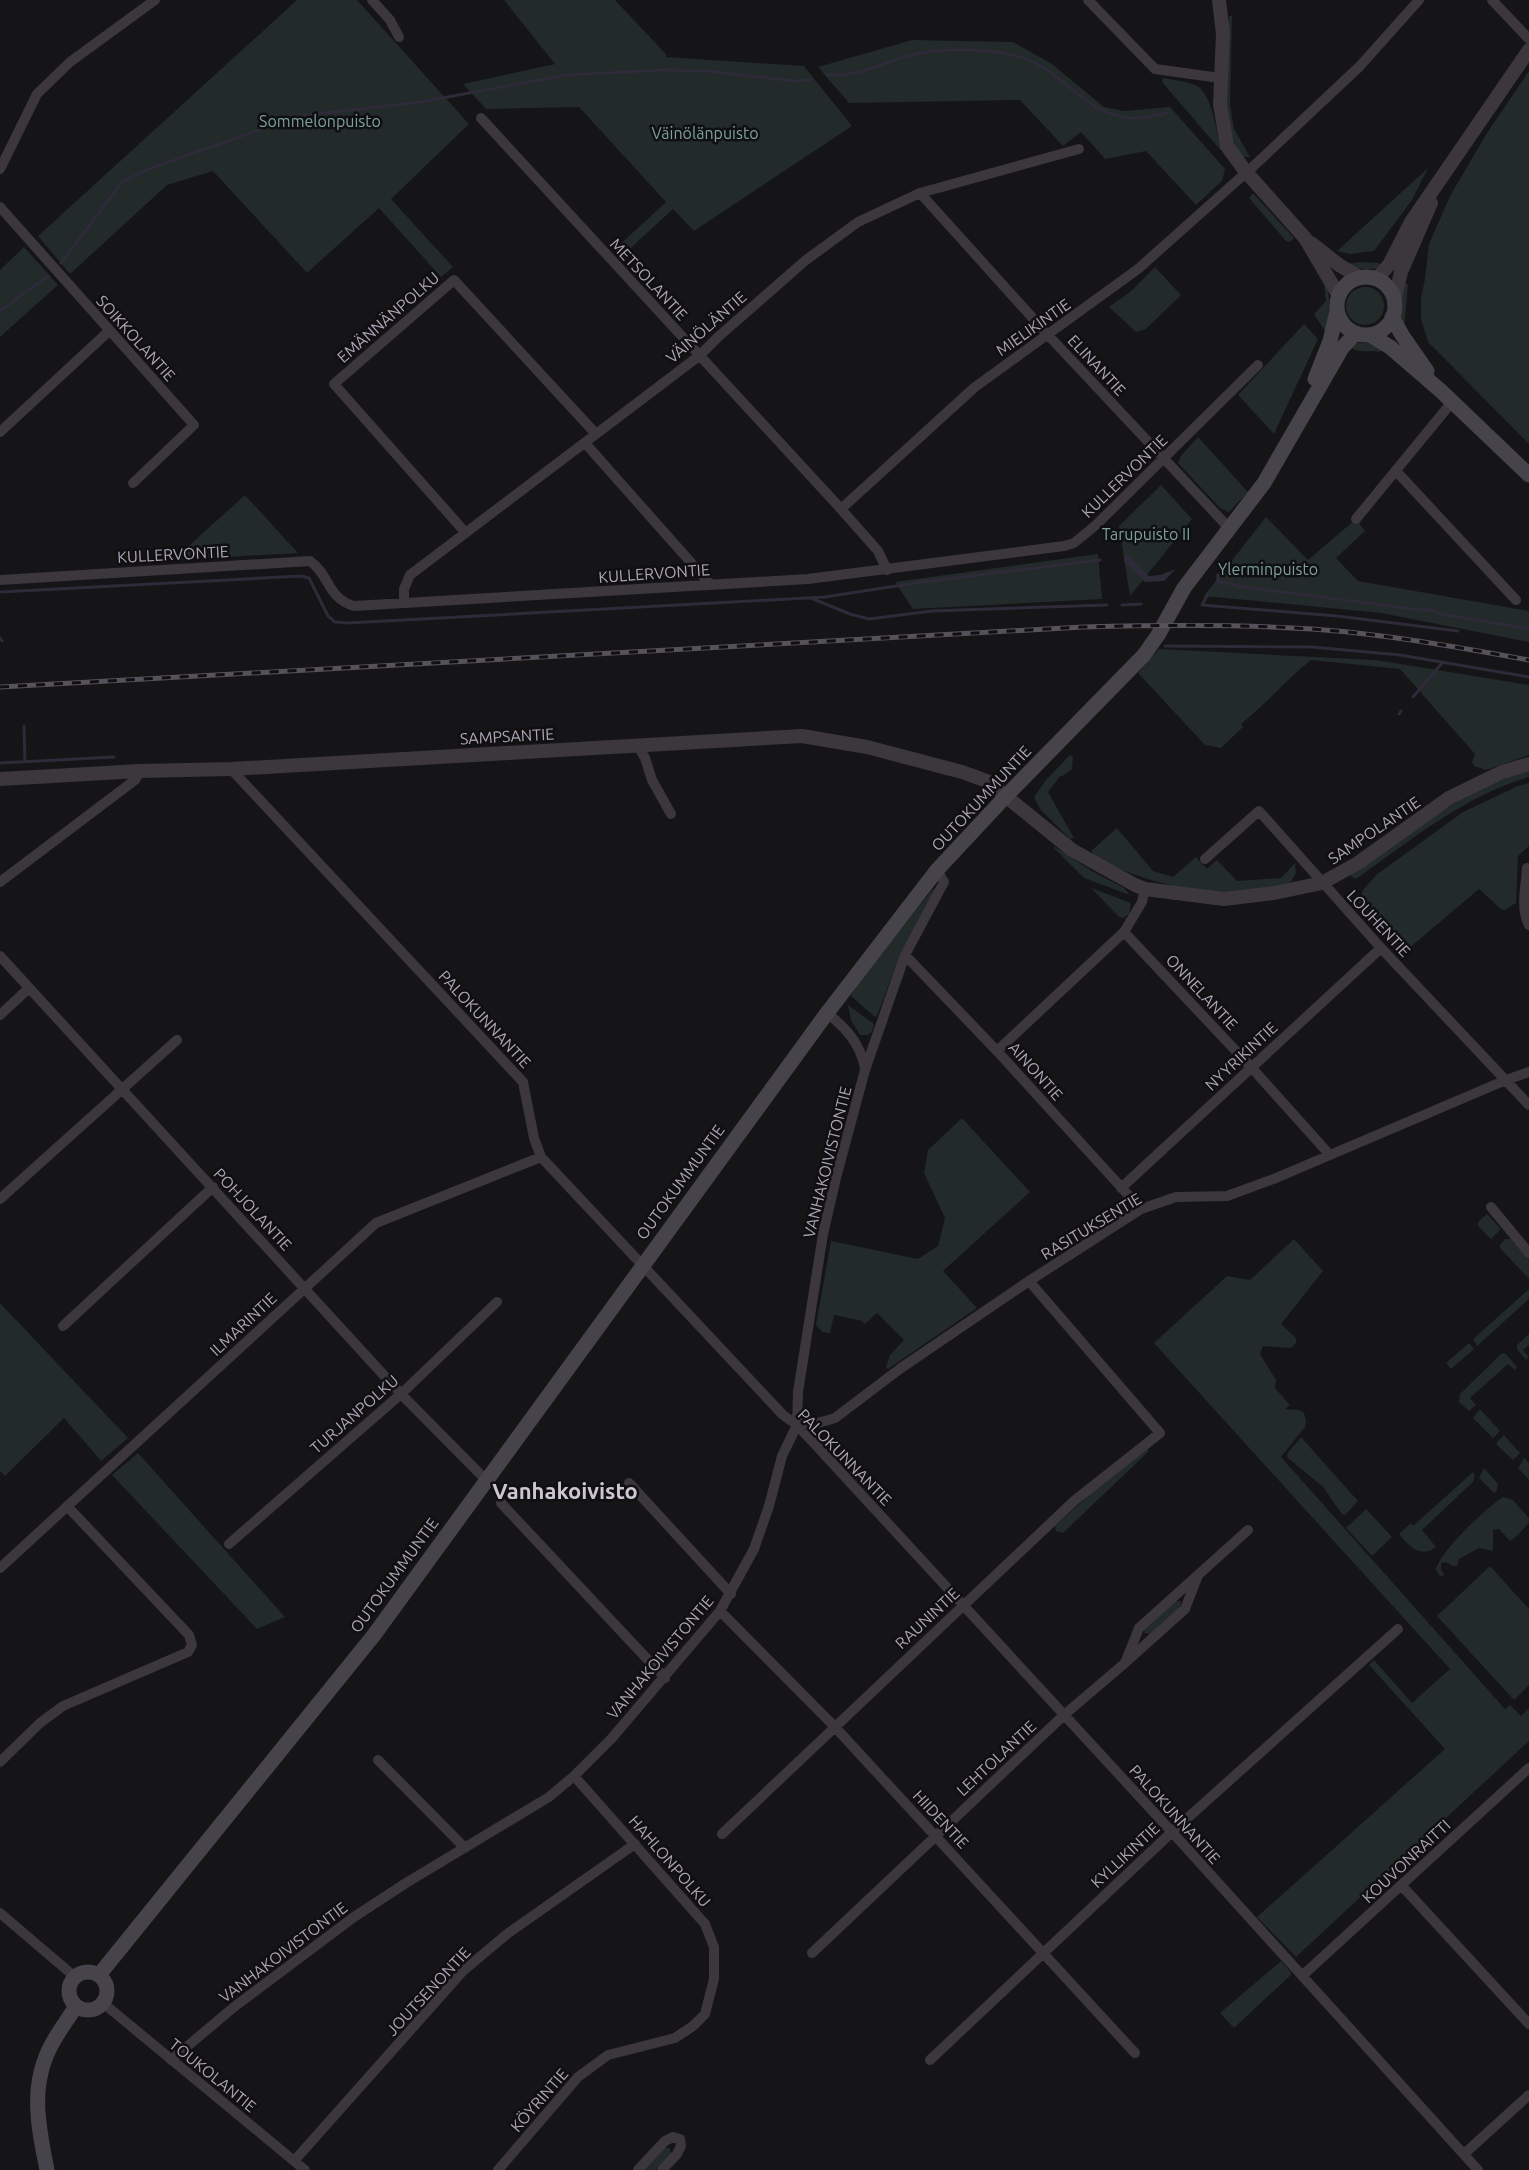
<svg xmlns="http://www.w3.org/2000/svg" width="1529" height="2170" font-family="Ubuntu,sans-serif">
<rect width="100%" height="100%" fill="#151416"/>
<path fill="#222a2a" d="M297,0H357L469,124L391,199L453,267L441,277L379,208L307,273L213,171L167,185L70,274L38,236Z
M504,0H615L666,54V57L804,66L852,126L694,231L673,209L621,257L614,250L666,202L579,107L486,109L463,84L555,64Z
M1229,16H1232L1230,105L1234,129L1250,157H1243C1216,129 1228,53 1229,16Z
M912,40L1013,42L1052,64L1104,107L1124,111L1170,107L1225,169L1222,181L1196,205L1146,151L1105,159L1081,132L1063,146L1020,100L849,103L818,67Z
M1529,71V444L1428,342L1421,319V297L1425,279L1429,244L1450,196L1487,133Z
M1163,78C1174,80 1187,81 1197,86C1212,93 1217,135 1222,152L1162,82Z
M1428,168L1412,200L1374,251L1350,254L1337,251Z
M1253,193L1294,238L1290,242L1286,241L1249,198Z
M24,247L58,285L0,337V270Z
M1362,262L1378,263L1382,265C1370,273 1359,269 1347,264Z
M1155,267L1181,295L1146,329L1136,332L1109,307L1130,292Z
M1404,280L1408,285L1404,328L1400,319Z
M1325,282C1332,300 1330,316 1327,334L1314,314L1326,301L1324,284Z
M1346 306a19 19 0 1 1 38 0a19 19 0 1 1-38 0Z
M1304,324L1318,339L1274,434L1238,395Z
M1358,343H1368L1382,349L1380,352C1367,350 1362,354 1349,347Z
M1198,437L1248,492L1229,512L1220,508L1178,463L1181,456Z
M1161,485L1192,519L1130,596L1119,526Z
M245,495L298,553L173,560Z
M1266,517L1308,560L1356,519L1365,531L1336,558L1358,581L1529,611V642L1381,613L1204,596Z
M1098,554L1102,599L913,609L895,582Z
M1159,649L1376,660L1529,685V755L1486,770L1474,766L1472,762L1475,754L1400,669L1311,660C1286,680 1266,704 1241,724L1243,727L1221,748L1205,745L1138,673Z
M1070,755L1073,757L1072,769L1063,776H1060L1048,792L1074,838L1070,839L1040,809L1034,797L1046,780Z
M1529,770V777C1464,796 1411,840 1356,879L1351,876V873C1408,835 1463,789 1529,770Z
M1529,783V846L1518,856L1516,903L1505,910L1501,909L1479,889L1401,955L1362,914L1359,903L1363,890L1376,875L1463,812L1518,786Z
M1117,828L1153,871L1173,877L1196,857L1207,869L1217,860L1237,881L1281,878L1295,863L1296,873L1291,882C1238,901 1168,890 1118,868C1109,864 1096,860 1091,851Z
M1055,847L1092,871L1124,888L1130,895L1084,878L1054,848Z
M1091,888L1131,903L1129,914L1123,918L1119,917Z
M933,889L935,891L901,952L877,1016L875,1017L851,996L858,982Z
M848,1005L874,1024L872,1032L868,1035H860L851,1020Z
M962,1118L1030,1192L943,1271L977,1308L888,1369L886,1367L890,1355L904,1340L877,1313L865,1324L862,1321L834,1315L830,1333L822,1332L816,1325L831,1241L918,1259L938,1246L945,1218L924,1173L928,1150Z
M1487,1214L1500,1228L1499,1231L1491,1239L1478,1226V1222Z
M1294,1239L1323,1271L1281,1324L1296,1338V1343L1291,1348L1263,1346L1260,1354L1276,1380L1275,1388L1290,1405L1285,1409L1298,1410L1304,1413L1306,1421L1305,1427L1281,1457L1505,1709L1510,1705L1521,1716L1529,1708V1741L1296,1957L1257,1917L1445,1749L1369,1665L1374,1660L1412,1703L1450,1669L1154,1343L1227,1276L1250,1280Z
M1505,1239H1510L1529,1259V1279L1500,1248V1245Z
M1529,1289V1299L1477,1346L1473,1339Z
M0,1303L128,1438L101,1461L64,1418L5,1476L0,1471Z
M1529,1334V1345L1523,1350L1529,1357L1526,1360L1517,1349V1345Z
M1469,1343L1474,1349L1451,1369L1446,1363Z
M1502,1353L1506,1354L1517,1367L1515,1370L1508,1364L1470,1398L1476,1405L1469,1411L1459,1402L1460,1394Z
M1480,1409L1500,1431L1493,1438L1473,1418Z
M1504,1435L1520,1453L1513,1460L1497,1445V1442Z
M1301,1437L1358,1501L1345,1515L1342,1514L1323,1487L1288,1458L1287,1454Z
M1146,1449L1149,1451L1063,1533L1056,1531L1055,1526L1103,1483Z
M138,1453L285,1617L257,1629L112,1475Z
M1524,1458L1529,1463V1480L1518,1468Z
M1484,1468L1498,1484L1497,1490L1494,1493L1479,1478Z
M1473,1472L1475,1475L1473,1482L1422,1530L1436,1547C1420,1559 1409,1546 1399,1534L1410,1524L1414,1525Z
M1503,1497L1513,1500L1529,1518V1523L1517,1536L1510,1541L1499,1529L1493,1530V1551L1479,1548L1459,1559L1457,1566H1452L1446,1562L1441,1563V1570L1445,1575L1440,1576L1436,1570C1439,1552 1487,1507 1503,1497Z
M1366,1509L1392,1537L1372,1556L1346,1528Z
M1490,1566L1529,1609V1685L1514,1700L1437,1616Z
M1173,1601H1181L1180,1609L1151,1634L1144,1633L1145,1627Z
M1281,1961L1292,1974L1234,2028L1220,2013Z
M665,2148H670L671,2154L655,2170H645Z"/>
<path fill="#2e2a39" d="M1124,556H1128L1149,576L1160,575L1176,569L1164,581L1145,582L1124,561Z"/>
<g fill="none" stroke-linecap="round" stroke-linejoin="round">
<path stroke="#2e2a39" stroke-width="3" d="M827,75C836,75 846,75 855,73C873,69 889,61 907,56C939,47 988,48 1020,57C1063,69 1083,115 1131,118C1142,119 1156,115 1167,113
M61,263L123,181L146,170L299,116L420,102L567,75L664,70L708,71L793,81L811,80
M0,311L48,276
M1224,574L1218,575V581L1242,587L1422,610H1432L1441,614L1529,629
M0,592L301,576L309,578L328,616L335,622L347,623L825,597L922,582L1100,560
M1208,594L1202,605L1337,616L1458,631
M813,599L850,614L869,619L932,611L1107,605
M1122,605L1141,604
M0,638L2,641
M1165,646L1312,647L1400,655L1529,677
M1413,697L1443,662
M1399,714L1401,711
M24,726L25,762
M0,763L114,757"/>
<path stroke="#3b373d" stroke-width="10" d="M372,0L390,20L399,37
M1088,0L1155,69L1220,78
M1492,0L1529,39
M481,118L841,509L878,551L887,570
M0,169L37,94L70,62L155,0
M920,193L1048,335L1230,529
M0,207L194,425L133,483
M0,432L109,331
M585,443L710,584
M1396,471L1516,600
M841,509L975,387L1138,269L1258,162L1360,66L1419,0
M1356,519L1452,402
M465,532L334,384L454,280L596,434
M0,580L310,561C330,575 327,598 354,606L808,579L1064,546L1074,543L1096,525L1258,365
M404,603V589L410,575L699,356L718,337L806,260L858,222L920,193L1079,149
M637,745L645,758L652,780L671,814
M231,769L523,1082L534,1138L541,1157L783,1415L797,1425L813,1442L1172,1832L1478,2170
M1205,859L1259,811L1381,948L1529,1105
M1527,868C1526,886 1520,909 1529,925
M0,882L135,780L140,771
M1124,932L1251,1067L1329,1154
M905,955L997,1051L1141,1209
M0,956L401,1394L486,1480
M827,1013C846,1028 860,1043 865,1068
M0,1015L29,988
M997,1051L1124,932L1142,902L1145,889
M1121,1188L1381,948
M0,1199L177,1040
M1491,1207L1529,1253
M63,1326L213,1187
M797,1425L818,1423L835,1418L901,1368L1029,1281L1141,1209L1176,1197L1227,1196L1276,1178L1506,1080L1529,1072
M629,1483L731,1594
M501,1503L665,1678
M229,1544L401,1394L497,1302
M0,1568L376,1223L541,1157
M720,1611L834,1726L1135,2053
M1127,1661L1185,1609L1197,1578
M378,1760L465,1848
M0,1762L40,1723L63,1706L188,1652L192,1645L189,1635L67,1506
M722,1834L1074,1501L1160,1433L1029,1281
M1402,1886L1529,2024
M0,1913L75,1977
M812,1953L1064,1715L1125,1663L1139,1628L1248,1530
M1302,1976L1529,1768
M103,2003L305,2170
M171,2060L234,2007L354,1917L406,1883L549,1797L574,1776L612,1738L720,1611L754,1549L769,1506L782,1456L797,1425L798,1392L823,1234L836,1178L865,1070L905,955L944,882L937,870
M930,2060L1172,1832L1398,1629
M1464,2154L1529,2095
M294,2161L463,1971L507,1934L635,1844
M498,2170L578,2077L608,2055L675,2038L693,2026L705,2014L714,1979V1947L705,1924L574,1776
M638,2170L665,2141L673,2137L680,2139L681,2146L677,2154L662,2170"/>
<path stroke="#3b373d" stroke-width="14" d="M1219,0L1223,34L1220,104L1227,146L1246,172L1305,238L1339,296
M1311,243L1339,265L1361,278
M1376,279L1389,265L1411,222L1529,50
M1394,302L1401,272L1431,203
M0,779L140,771L231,769L802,736L867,747L962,772L987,781L1072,850L1135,885L1145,889L1224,899L1274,893L1322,883L1358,863L1449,798L1502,772L1529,764"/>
<path stroke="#47434b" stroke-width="15" d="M1337 306a29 29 0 1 1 58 0a29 29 0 1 1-58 0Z
M1392,317L1402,335L1427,371
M1370,335L1390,347L1441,391L1529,475
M1315,379L1330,341L1337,311
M69 1991a19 19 0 1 1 38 0a19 19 0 1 1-38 0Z
M99,1975L374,1635L827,1013L937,870L1007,795L1144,655L1158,635L1184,588L1264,483L1342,348L1356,333
M47,2170C38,2125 29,2084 53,2042C60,2029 69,2018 76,2006"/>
<defs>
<path id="rail" d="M0,687L1083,627C1160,625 1236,624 1312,629C1385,634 1457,647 1529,660"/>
</defs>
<use href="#rail" stroke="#56515a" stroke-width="5"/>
<use href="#rail" stroke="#100f11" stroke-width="3" stroke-dasharray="9" stroke-linecap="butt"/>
</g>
<g text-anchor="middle" stroke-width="5" stroke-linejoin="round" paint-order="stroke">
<g font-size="16" fill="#7ca19d" stroke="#100f11">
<text x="320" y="127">Sommelonpuisto</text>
<text x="705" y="139">Väinölänpuisto</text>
<text x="1146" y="540">Tarupuisto II</text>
<text x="1268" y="575">Ylerminpuisto</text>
</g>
<g font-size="16" fill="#aea5b6" stroke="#100f11">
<text transform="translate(649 279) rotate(47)" y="6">METSOLANTIE</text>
<text transform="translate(388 317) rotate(-41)" y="6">EMÄNNÄNPOLKU</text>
<text transform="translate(706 327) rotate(-41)" y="6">VÄINÖLÄNTIE</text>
<text transform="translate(1033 327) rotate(-35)" y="6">MIELIKINTIE</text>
<text transform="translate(136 338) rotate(48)" y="6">SOIKKOLANTIE</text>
<text transform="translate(1097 365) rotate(47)" y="6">ELINANTIE</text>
<text transform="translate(1124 476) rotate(-44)" y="6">KULLERVONTIE</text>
<text transform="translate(173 554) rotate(-3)" y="6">KULLERVONTIE</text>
<text transform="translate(654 573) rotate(-4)" y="6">KULLERVONTIE</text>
<text transform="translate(507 736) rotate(-3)" y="6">SAMPSANTIE</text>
<text transform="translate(981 798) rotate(-47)" y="6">OUTOKUMMUNTIE</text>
<text transform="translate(1374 830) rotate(-34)" y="6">SAMPOLANTIE</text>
<text transform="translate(1379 923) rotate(47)" y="6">LOUHENTIE</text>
<text transform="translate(1202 992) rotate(47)" y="6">ONNELANTIE</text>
<text transform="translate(485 1019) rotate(47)" y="6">PALOKUNNANTIE</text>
<text transform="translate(1241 1056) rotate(-43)" y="6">NYYRIKINTIE</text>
<text transform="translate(1036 1071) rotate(48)" y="6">AINONTIE</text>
<text transform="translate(827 1162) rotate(-76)" y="6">VANHAKOIVISTONTIE</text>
<text transform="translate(680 1182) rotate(-54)" y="6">OUTOKUMMUNTIE</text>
<text transform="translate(253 1209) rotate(47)" y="6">POHJOLANTIE</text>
<text transform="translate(1091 1226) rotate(-31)" y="6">RASITUKSENTIE</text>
<text transform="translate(243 1324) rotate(-43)" y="6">ILMARINTIE</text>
<text transform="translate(354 1414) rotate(-41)" y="6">TURJANPOLKU</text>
<text transform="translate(845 1457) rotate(46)" y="6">PALOKUNNANTIE</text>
<text transform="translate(394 1575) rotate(-54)" y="6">OUTOKUMMUNTIE</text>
<text transform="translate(927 1618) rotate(-43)" y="6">RAUNINTIE</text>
<text transform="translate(660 1657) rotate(-50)" y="6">VANHAKOIVISTONTIE</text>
<text transform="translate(996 1758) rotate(-43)" y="6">LEHTOLANTIE</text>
<text transform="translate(1175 1814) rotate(48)" y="6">PALOKUNNANTIE</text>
<text transform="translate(941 1819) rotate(47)" y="6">HIIDENTIE</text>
<text transform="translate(1125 1855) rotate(-43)" y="6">KYLLIKINTIE</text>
<text transform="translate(670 1861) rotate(49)" y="6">HAHLONPOLKU</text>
<text transform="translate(1406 1861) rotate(-43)" y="6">KOUVONRAITTI</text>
<text transform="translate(283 1952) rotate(-37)" y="6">VANHAKOIVISTONTIE</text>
<text transform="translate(428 1991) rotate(-47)" y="6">JOUTSENONTIE</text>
<text transform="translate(213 2075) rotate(39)" y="6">TOUKOLANTIE</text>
<text transform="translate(539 2100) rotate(-49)" y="6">KÖYRINTIE</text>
</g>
<g font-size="22" font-weight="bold" fill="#cdc6d2" stroke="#100f11">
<text x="565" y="1499">Vanhakoivisto</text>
</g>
</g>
</svg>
